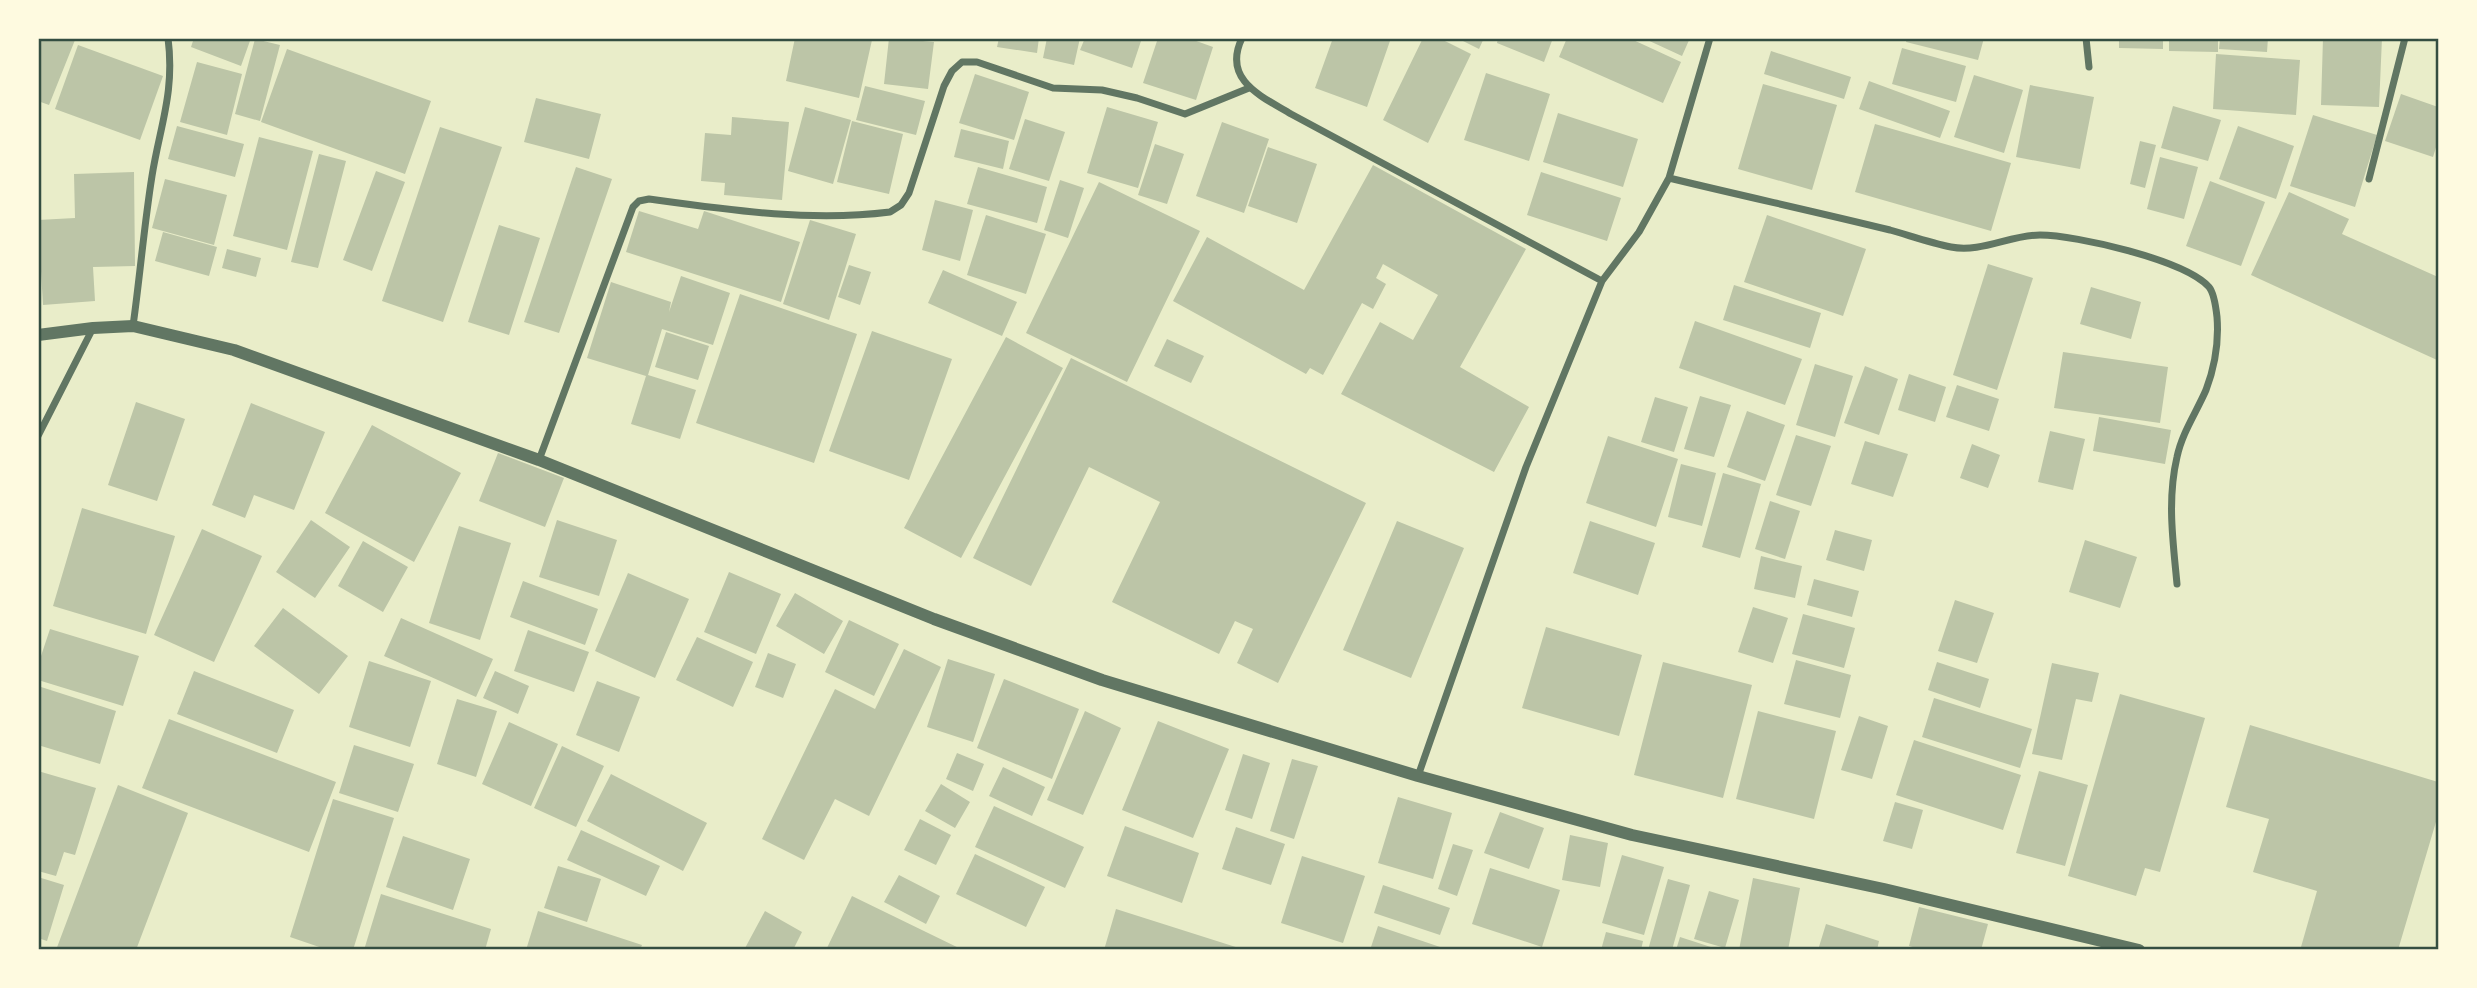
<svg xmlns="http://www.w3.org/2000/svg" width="2477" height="988" font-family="'PT Sans',sans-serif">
<rect width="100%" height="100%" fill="#e9edc9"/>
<path fill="#bcc5a7" d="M38,38L75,40L49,105L38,101Z
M194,38H251L241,66L191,47Z
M795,38L872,40L859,98L786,81Z
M889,38L934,42L928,89L884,84Z
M999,38H1039L1037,53L997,47Z
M1047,38H1080L1074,65L1043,58Z
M1085,38H1142L1132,68L1080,50Z
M1158,38H1188L1213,47L1196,100L1143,83Z
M1333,38H1391L1367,107L1315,88Z
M1423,38H1439L1471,54L1428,143L1383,120Z
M1457,38H1484L1479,49Z
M1498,38H1553L1544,62L1497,43Z
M1567,38H1629L1681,62L1663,103L1559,57Z
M1643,38H1690L1682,56Z
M1907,38H1984L1978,60L1906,42Z
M2119,38H2163V49L2119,48Z
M2169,38H2218V52L2169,51Z
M2220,38H2268L2267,52L2219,49Z
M2323,38H2382L2379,107L2321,105Z
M255,39L280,45L260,121L235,114Z
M78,45L163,76L140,140L55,109Z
M1902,48L1966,66L1956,102L1892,84Z
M287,49L431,101L405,174L261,122Z
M1771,51L1851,77L1844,99L1764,74Z
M2216,54L2300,60L2296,115L2213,109Z
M197,62L242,74L227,135L180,122Z
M1486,73L1550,94L1529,161L1464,140Z
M975,74L1029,92L1014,140L959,123Z
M1974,75L2023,90L2004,153L1954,137Z
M1869,81L1950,111L1940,138L1859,109Z
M1763,84L1837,105L1812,190L1738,169Z
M2030,85L2094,97L2080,169L2016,157Z
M865,86L925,101L916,135L856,120Z
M2401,94L2438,107V141L2433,157L2385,141Z
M536,98L601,114L589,159L524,142Z
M2173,106L2221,120L2208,161L2161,148Z
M805,107L851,120L833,184L788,171Z
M1107,107L1158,122L1138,188L1087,173Z
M1558,113L1638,139L1623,187L1543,162Z
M2313,115L2377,135L2355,207L2290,186Z
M732,117L789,122L782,200L724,195L725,183L701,181L705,133L731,135Z
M1025,119L1065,132L1049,181L1009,169Z
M852,121L903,134L889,194L837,182Z
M1222,122L1269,139L1244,213L1196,196Z
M1875,124L2011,163L1991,231L1855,192Z
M177,126L244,144L235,177L168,159Z
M2238,126L2294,146L2276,199L2219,179Z
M440,127L502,147L443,322L382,301Z
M961,129L1009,141L1003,169L954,157Z
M259,137L313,151L287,250L233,236Z
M2140,141L2156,145L2145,188L2130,184Z
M1155,144L1184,154L1167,204L1138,195Z
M1268,147L1317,164L1297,223L1248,206Z
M319,154L346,161L318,268L291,262Z
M2160,157L2198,167L2184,219L2147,209Z
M1373,165L1526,249L1460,367L1529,407L1494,472L1341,394L1380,322L1413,340L1438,295L1383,264L1376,278L1386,284L1373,309L1362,303L1323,375L1310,368L1306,374L1173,301L1207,237L1304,290Z
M576,167L612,179L559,333L524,322Z
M978,167L1047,187L1037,223L967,204Z
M376,171L405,182L372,271L343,260Z
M134,172L135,266L93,267L95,301L43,305L38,220L75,218L74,174Z
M1541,172L1621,198L1607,241L1527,215Z
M165,179L227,195L214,245L152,228Z
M1060,180L1084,188L1068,238L1044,230Z
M2210,181L2265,202L2241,266L2186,246Z
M1099,182L1200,231L1127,382L1026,333Z
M2289,192L2349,219L2342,234L2438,277L2437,360L2251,275Z
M935,200L973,210L960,261L922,250Z
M639,211L698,229L704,211L800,242L781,302L626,252Z
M986,215L1046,234L1026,294L967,275Z
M1767,215L1866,249L1843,316L1744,282Z
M810,220L856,234L829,320L783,304Z
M499,225L540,238L509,335L468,322Z
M163,232L217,247L209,276L155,261Z
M227,249L261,258L256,277L222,268Z
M1988,264L2033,278L1997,390L1953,375Z
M849,265L871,272L860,305L838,297Z
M943,270L1017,302L1002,336L928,303Z
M681,276L730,293L713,345L662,329L648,375L696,390L680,439L631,424L646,376L587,358L611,282L671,302L669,312Z
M1734,285L1821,313L1810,348L1723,320Z
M2091,287L2141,302L2131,339L2080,324Z
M740,294L857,334L814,463L696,423Z
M1695,321L1802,359L1785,405L1679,368Z
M872,331L952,359L909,480L829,451Z
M666,332L709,346L698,380L655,367Z
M1006,337L1063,368L961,558L904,528Z
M1167,339L1204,356L1191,383L1154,366Z
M2063,352L2168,367L2160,423L2054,408Z
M1071,358L1366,503L1278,683L1237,663L1253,629L1235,621L1219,654L1112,602L1160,502L1089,467L1031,586L973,558Z
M1815,364L1853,376L1835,437L1796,425Z
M1865,366L1898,379L1879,435L1844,423Z
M1909,374L1946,387L1935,422L1898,410Z
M1957,385L1999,399L1989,431L1946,417Z
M1700,396L1731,405L1714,457L1684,449Z
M1655,397L1688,407L1674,452L1641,442Z
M136,402L185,419L157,501L108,485Z
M251,403L325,432L294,510L254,495L245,518L212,505Z
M1747,411L1785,425L1765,481L1727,467Z
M2099,417L2171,430L2165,464L2093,451Z
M372,425L461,473L414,562L325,513Z
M2050,431L2085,439L2073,490L2038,482Z
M1796,435L1831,446L1811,506L1776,495Z
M1608,436L1678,459L1656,527L1586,503Z
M1865,441L1908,454L1893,497L1851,484Z
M1972,444L2000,455L1988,488L1960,478Z
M498,453L564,478L545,527L479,501Z
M1681,464L1716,473L1702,526L1668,517Z
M1723,473L1761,484L1740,558L1702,547Z
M1770,501L1800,511L1785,559L1755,549Z
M82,508L175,536L146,634L53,606Z
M311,520L350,547L315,598L276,572Z
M557,520L617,540L599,596L539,577Z
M1397,521L1464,548L1411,678L1343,650Z
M1590,521L1655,543L1638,595L1573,573Z
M459,526L511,543L480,640L429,623Z
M202,529L262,556L214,662L154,635Z
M1835,530L1872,540L1864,571L1826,560Z
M2085,540L2137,557L2120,608L2069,592Z
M363,541L408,567L383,612L338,586Z
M1761,556L1802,566L1795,598L1754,589Z
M729,572L781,594L756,654L704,632Z
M628,573L689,599L655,678L595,651Z
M1814,579L1859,591L1852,617L1807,605Z
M523,581L598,609L585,645L510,617Z
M795,593L843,621L824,654L776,626Z
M1955,600L1994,613L1977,663L1938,651Z
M1753,607L1788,618L1773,663L1738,652Z
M283,608L348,656L319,694L254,646Z
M1803,614L1855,628L1844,668L1792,654Z
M401,618L493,659L476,697L384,656Z
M849,620L899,644L874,696L825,672Z
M1546,627L1642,655L1619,736L1522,708Z
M50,629L139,656L123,706L38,680V665Z
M528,630L589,652L574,692L514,671Z
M697,637L753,662L733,707L676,680Z
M904,649L941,667L869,816L835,799L804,860L762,839L835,689L875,709Z
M768,653L796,664L783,698L755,687Z
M948,659L995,674L973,742L927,727Z
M1796,660L1851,675L1840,718L1784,704Z
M369,661L431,681L410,747L349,727Z
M1663,662L1752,685L1723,798L1634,775Z
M1937,662L1989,679L1980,708L1928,690Z
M2052,663L2099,673L2092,702L2076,699L2062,760L2032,754Z
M194,671L294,710L277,753L177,714Z
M495,671L529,686L518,714L483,698Z
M1004,679L1079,709L1052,779L977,748Z
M597,681L640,697L619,752L576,735Z
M38,686L116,711L100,764L38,745Z
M2120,694L2205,718L2160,872L2145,868L2136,896L2068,876Z
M1934,698L2032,729L2020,768L1922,737Z
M457,699L497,711L476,777L437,764Z
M1085,711L1121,728L1083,815L1047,800Z
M1758,711L1836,731L1814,819L1736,799Z
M1859,716L1888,726L1872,779L1841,770Z
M169,719L336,782L309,852L142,788Z
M1158,721L1229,749L1193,838L1122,810Z
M509,722L558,744L531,806L482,784Z
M2250,725L2438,782V815L2398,950H2311L2301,947L2317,891L2253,872L2269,819L2226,807Z
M1914,740L2021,775L2003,830L1896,795Z
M354,745L414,764L398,812L339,793Z
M562,746L604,766L576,827L534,808Z
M957,753L984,764L973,791L946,779Z
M1243,754L1270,763L1252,819L1225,810Z
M1292,759L1318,766L1294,839L1270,831Z
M1003,767L1045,787L1032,816L989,796Z
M38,771L96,788L75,855L64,852L56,876L38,871Z
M2039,771L2088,785L2065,866L2016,853Z
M611,774L707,823L683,871L587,821Z
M941,784L970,802L955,828L925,811Z
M118,785L188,813L136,950H56Z
M1398,797L1452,813L1433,879L1378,863Z
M333,799L394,818L353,950H328L290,937Z
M1895,802L1923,810L1912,849L1883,841Z
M994,806L1084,847L1065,888L975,847Z
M1500,812L1544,828L1529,869L1484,853Z
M920,819L951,835L936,865L904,850Z
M1125,826L1199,853L1182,903L1107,876Z
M1236,827L1285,844L1271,885L1222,869Z
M581,830L660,866L646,896L567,860Z
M1570,835L1608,843L1600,887L1562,880Z
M403,836L470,859L453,910L386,887Z
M1453,844L1473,850L1457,896L1438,889Z
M975,854L1045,887L1026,927L956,894Z
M1622,855L1664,867L1644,935L1602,923Z
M1302,856L1365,876L1343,943L1281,923Z
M558,866L601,879L587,922L544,908Z
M1490,868L1560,890L1542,947L1472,924Z
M899,875L940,896L926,924L884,902Z
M38,877L64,885L47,941L38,938Z
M1753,878L1800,888L1788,950H1739Z
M1668,879L1690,885L1672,950H1648Z
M1383,885L1450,908L1440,935L1374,913Z
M1709,891L1739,900L1725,948L1694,939Z
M381,894L491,929L485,950H364Z
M852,896L963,950H826Z
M1919,907L1988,924L1981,950H1923L1909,946Z
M1116,909L1242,949V950H1104Z
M538,911L642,945L640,950H526Z
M765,911L802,932L793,950H744Z
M1826,924L1879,941L1877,950H1818Z
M1378,926L1446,949V950H1370Z
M1606,932L1643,941L1641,950H1601Z
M1680,937L1717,949V950H1676Z"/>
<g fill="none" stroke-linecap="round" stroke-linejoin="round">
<path stroke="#617663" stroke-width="7" d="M1242,38C1222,80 1261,96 1291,114L1602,281
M2086,38L2089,67
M1669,178C1743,196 1817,212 1890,230C1911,236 1931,243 1951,247C1981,253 2010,235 2040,235C2076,235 2185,260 2209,287C2214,293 2216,308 2217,317C2219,342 2215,366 2206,390C2196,413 2182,433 2177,457C2167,500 2173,541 2177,584
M2369,179L2405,38
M133,326C140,276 144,226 152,176C160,126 175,92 168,38
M38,436L93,328
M539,460L633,207L639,201L649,199C729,210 810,222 890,212L901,205L909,193L944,86L952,71L962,62H977L1053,88L1102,90L1137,98L1185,114L1249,88
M1418,776L1526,467L1602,281L1639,232L1669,178L1710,38"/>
<path stroke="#617663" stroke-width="12" d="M38,335L93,328L133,326L234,350L539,460L934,619L1102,680L1418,776L1632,835L1884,889L2139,950"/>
</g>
<rect width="2477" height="988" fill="none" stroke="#fefae0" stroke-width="80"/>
<rect x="40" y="40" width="2397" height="908" fill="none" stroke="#344e41" stroke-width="2.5"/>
</svg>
